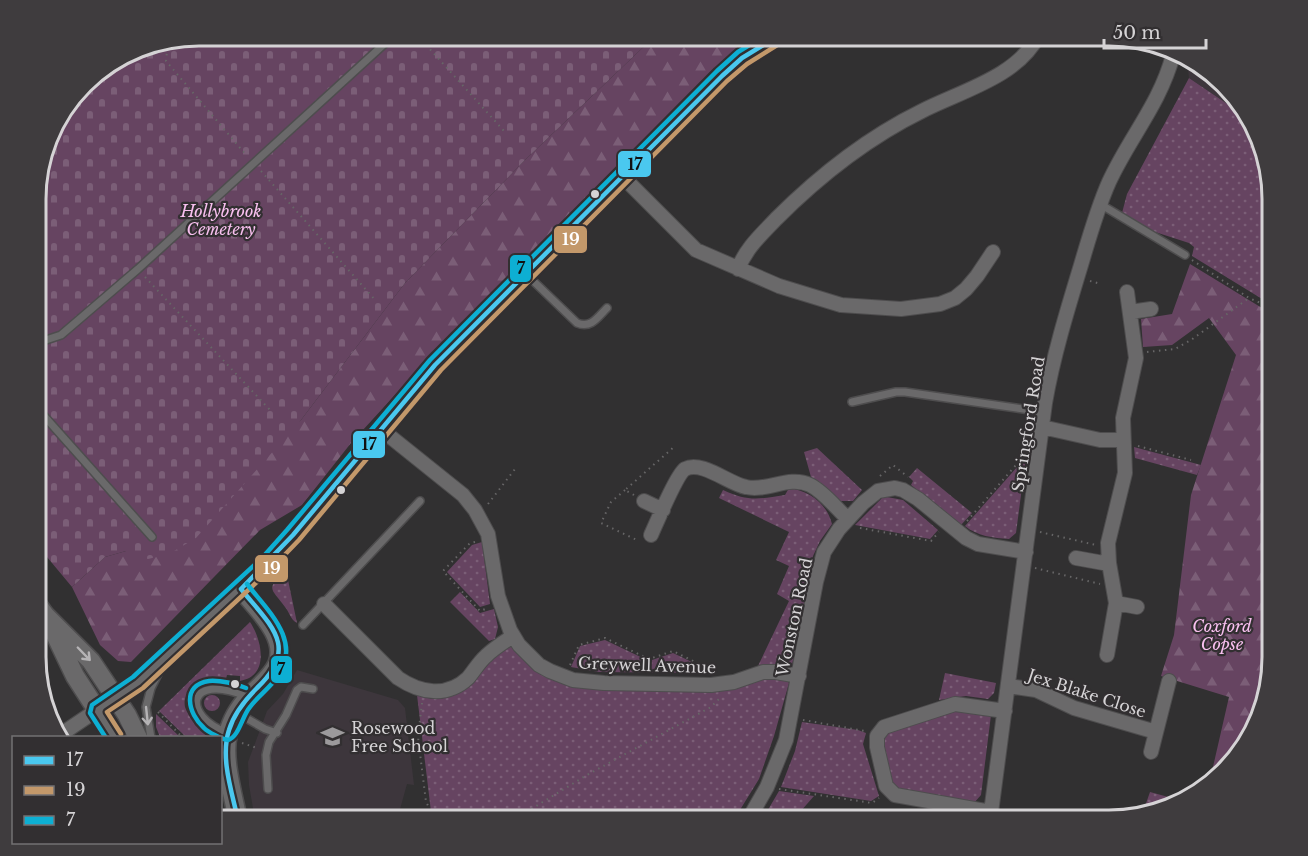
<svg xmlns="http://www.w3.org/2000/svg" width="1308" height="856" font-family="'Libre Baskerville',serif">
<defs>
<pattern id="green-dots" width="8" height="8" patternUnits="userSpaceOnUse" patternTransform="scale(1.5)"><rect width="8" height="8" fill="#664461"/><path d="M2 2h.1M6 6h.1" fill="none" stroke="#7b5e77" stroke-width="1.8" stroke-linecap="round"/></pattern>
<pattern id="forest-firs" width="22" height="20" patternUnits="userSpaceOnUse" patternTransform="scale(1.5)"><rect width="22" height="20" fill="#664461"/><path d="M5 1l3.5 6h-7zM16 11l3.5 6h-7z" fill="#7b5e77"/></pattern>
<pattern id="cemetery-stones" width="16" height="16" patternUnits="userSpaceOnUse" patternTransform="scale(1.5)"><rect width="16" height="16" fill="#664461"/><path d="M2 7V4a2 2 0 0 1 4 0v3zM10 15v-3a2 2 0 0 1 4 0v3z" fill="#7b5e77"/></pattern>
</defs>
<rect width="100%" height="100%" fill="#313031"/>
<path fill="#3d363c" d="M1187,60L1200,64L1251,120L1189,78Z
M297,670L398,700L405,708L414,785L407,784L397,820H255L249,785L248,762L267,711L283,694Z"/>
<path fill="url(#green-dots)" d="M1189,78L1251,120L1272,189V295L1267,302L1192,256L1194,247L1189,243L1152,231L1122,213L1127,194Z
M1134,447L1201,465L1197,475L1135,458Z
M817,448L862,490L853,501H840L811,477L804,452Z
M1026,457L1016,533L1009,539C993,538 977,536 965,526Z
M917,468L972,513L961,525L911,485L913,481L909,477Z
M789,488C810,491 827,504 832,524L820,541L813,556L792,665L788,667L758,666L789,601L777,594L789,566L776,560L789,532L719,498L723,490C749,502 758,499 785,495Z
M887,497L903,500L938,530L930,539L855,525L882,498Z
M482,542L490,604L480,607L447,572L472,545Z
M286,572L287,575L297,623C290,619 290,613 285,607C272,589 264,589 286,572Z
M460,592L480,613L494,609L498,627L495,639L489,641L450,602Z
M250,622C262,640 270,676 240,681V676L227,675L226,679C220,678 213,677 207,678C196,681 182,694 185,707C188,718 201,729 208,737H186L159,711Z
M605,640L649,661L673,653L715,673L599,672L571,667L580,646Z
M509,642L578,686L769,676L785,678L789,683L774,736L759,779L735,818L734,820H432L417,695C422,696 429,699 435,699C466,699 486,667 503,645Z
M945,673L996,683L994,693L988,699L966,696L939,700Z
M204 703a8 8 0 1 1 16 0a8 8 0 1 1-16 0Z
M955,711L991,715L981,795L973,804L903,794L892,786L881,743L886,732Z
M156,714L180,737H160L156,727Z
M802,722L858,730L866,733L863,744L879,796L871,801L781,787L795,751Z
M779,791L814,796L793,820H762Z
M1150,792L1183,801L1143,812Z"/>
<path fill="url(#forest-firs)" d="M655,36H764L714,74L426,361L351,443L302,505L260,530L131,662L118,661L100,645L72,587L105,557L126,551L301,420L405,283L525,160Z
M1190,264L1262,308L1272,295V667L1244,748L1210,780L1229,697L1161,676L1174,635L1191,495L1236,355L1209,318L1172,345L1143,347L1141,319L1172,314Z"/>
<path fill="url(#cemetery-stones)" d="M199,36H655L525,160L405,283L301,420L196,538L169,554L148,559L126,551L105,557L72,587L37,545V178L53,127L91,77L137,48Z"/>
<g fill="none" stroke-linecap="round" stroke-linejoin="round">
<defs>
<path id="service" d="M1195,62L1205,69
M1100,204L1185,255
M527,275L577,323C591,329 598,317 607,308
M37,343L61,335L138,269L393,36
M852,402L896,392H905L1044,412
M37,408L152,537
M303,625L420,501
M239,714L265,729L277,733
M228,733C181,716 186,672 246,696
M151,738L146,707L151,688L159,672
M268,789L266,755L269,742L286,715L297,690L301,687L313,689"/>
<path id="minor" d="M622,176L696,250L779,286L841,305L901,309L940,304L955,298L966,289L977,276L993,252
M738,269C746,248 761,235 776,219C819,176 867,138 922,111C961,91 1017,77 1038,36
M1130,312L1151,309
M1042,427L1100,440H1123
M382,430L463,495L475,510L488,534L498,596L510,630L519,645L539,665L550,671L573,680L604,683L711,685L734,682L763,672H776L799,676
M644,501L663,510
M651,535C656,524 677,474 685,469C702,460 729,484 746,487C767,492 789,475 810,485C824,492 836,508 848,519
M1076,558L1109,564
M1116,603L1137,607
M324,604L398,678C420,693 447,698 468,678C474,671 479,662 486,656C494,648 504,642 513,636
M1107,655L1116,603L1109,563L1108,543L1125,473L1123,418L1136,358L1127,292
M1008,686L1036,690L1074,708L1156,732
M57,737L97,710
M1151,752L1169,681
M991,812L895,795L886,786L877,747V736L884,727L955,704L1005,711
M748,820L767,787L786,740L816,582L824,552L839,529L863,503L878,491L895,488L903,490L918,499L966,538L978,544L1026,552
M990,820L1045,403C1053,357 1067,311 1081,265C1089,238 1097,209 1109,182C1129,138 1160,104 1173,55"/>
<path id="tertiary" d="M37,604L45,615L91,661L127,715L138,738
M53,630L75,676L115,738
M97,710L138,683L267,563L293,535L435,365L722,76L742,58L778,36
M238,820C233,795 222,758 228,734C231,721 239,707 248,698C266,678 291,665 274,632C266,616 252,603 241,589"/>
</defs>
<use href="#service" stroke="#4e4d4e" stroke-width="10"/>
<use href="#minor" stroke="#4e4d4e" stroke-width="16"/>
<use href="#tertiary" stroke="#4e4d4e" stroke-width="21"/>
<path stroke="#676667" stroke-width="2" stroke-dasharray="1.5 4.5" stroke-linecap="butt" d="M418,36L504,131
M168,42L166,61L247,156
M261,171L376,301
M1192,260L1249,298L1272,308
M145,277L270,410
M1090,281L1101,284
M1147,352L1175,349L1191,340L1249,298
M1138,446L1191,460
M880,476L893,465L908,477
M625,490L611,502L601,523L639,541
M634,495L625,490L675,446
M488,504L515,469
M967,521L1023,457
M860,528L931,541L939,532
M1040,532L1096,545
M475,542L470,543L443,571L480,611L488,608
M1035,568L1100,584
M570,665L579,645L605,638L649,659L673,651L713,671
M422,703L418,737L426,802L436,820
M158,712L183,738
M803,720L865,731
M242,743L257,748
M779,789L872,803L879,798
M510,820L533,808L587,775L711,707L720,698"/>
<use href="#service" stroke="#6a696a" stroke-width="7"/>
<use href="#minor" stroke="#6a696a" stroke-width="14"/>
<use href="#tertiary" stroke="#6a696a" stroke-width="18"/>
<defs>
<path id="bus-1" d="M241,589L293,535L435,365L722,76L742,58L778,36
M238,820C232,792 220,758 229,730C234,713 245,700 257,688C300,647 271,626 241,589"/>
<path id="bus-2" d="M121,734L107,712L143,688L272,568L299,540L441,370L727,81L747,64L782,42"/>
<path id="bus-3" d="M106,738L90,713L92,705L133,677L262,558L287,530L430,360L717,71L738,52L764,36
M220,738C215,735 208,732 204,728C188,714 181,685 209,681C222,680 235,684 246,688
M220,738L228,740C239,737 242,716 250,707C258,696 270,688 278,676C302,641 268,611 247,584"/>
</defs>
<use href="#bus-1" stroke="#322f31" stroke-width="9"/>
<use href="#bus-2" stroke="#322f31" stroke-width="9"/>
<use href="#bus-3" stroke="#322f31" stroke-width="9"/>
<use href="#bus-1" stroke="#4ac8ef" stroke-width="4.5"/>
<use href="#bus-2" stroke="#c3986a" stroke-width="4.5"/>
<use href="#bus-3" stroke="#0dafd3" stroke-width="4.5"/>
</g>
<defs><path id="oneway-shaft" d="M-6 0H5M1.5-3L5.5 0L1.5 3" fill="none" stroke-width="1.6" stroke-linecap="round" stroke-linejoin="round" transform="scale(1.5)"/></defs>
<g stroke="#b5b3b5">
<use href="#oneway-shaft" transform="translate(84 654) rotate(46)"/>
<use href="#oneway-shaft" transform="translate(147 716) rotate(84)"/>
</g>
<defs>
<symbol id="school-bare" viewBox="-9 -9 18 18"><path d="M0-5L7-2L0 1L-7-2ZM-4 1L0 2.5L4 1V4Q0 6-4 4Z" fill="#9c9a9c" stroke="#322f31" stroke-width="2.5" paint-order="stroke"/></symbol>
</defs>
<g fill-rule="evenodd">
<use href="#school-bare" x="316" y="720" width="33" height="33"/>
</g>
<g fill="#d5d3d5" stroke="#322f31" stroke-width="2">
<circle cx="595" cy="194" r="5"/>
<circle cx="341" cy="490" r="5"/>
<circle cx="235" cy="684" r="5"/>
</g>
<g text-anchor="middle" stroke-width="4.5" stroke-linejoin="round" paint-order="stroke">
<g font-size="16" font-style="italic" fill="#f9c0f0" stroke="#322f31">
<text x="221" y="217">Hollybrook<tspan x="221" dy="18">Cemetery</tspan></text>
<text x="1222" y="632">Coxford<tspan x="1222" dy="18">Copse</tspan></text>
</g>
<g font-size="16" fill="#d5d3d5" stroke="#322f31">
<text transform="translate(1028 424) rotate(-81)" y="6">Springford Road</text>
<text transform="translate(794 617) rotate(-78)" y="6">Wonston Road</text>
<text transform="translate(647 665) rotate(2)" y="6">Greywell Avenue</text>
<text transform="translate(1087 693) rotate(18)" y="6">Jex Blake Close</text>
</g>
<g font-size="16" fill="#d5d3d5" stroke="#322f31" text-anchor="start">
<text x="351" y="734">Rosewood<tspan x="351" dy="18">Free School</tspan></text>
</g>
</g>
<path d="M0 0H1308V856H0ZM199 46H1109A153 153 0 0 1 1262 199V657A153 153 0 0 1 1109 810H199A153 153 0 0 1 46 657V199A153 153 0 0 1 199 46Z" fill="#3f3c3e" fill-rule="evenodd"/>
<path fill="none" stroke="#d5d3d5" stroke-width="3" d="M199 46H1109A153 153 0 0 1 1262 199V657A153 153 0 0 1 1109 810H199A153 153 0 0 1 46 657V199A153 153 0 0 1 199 46Z"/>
<g stroke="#322f31" stroke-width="2">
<rect x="617" y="150" width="35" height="28" rx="6" fill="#4ac8ef"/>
<rect x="553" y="225" width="35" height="29" rx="6" fill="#c3986a"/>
<rect x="509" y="254" width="23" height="29" rx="6" fill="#0dafd3"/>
<rect x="352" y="430" width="34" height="29" rx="6" fill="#4ac8ef"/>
<rect x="254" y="554" width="35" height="29" rx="6" fill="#c3986a"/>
<rect x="270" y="655" width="23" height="29" rx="6" fill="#0dafd3"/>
</g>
<g font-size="16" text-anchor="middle" font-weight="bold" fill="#fff">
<text x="571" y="245">19</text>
<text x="272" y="574">19</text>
</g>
<g font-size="16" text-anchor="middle" font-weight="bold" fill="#111">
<text x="635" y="170">17</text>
<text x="521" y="274">7</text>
<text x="369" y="450">17</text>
<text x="281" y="675">7</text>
</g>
<rect x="12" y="736" width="210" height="108" fill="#322f31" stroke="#737173" stroke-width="1.5"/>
<rect x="24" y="756" width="30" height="9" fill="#4ac8ef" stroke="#737173" stroke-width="1.5"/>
<text x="66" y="766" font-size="18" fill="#d5d3d5">17</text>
<rect x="24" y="786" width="30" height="9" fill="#c3986a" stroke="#737173" stroke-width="1.5"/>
<text x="66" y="796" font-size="18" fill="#d5d3d5">19</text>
<rect x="24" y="816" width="30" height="9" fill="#0dafd3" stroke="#737173" stroke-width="1.5"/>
<text x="66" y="826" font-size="18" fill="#d5d3d5">7</text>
<path d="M1104 39v9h102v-9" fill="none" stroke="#d5d3d5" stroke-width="3"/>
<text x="1113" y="39" font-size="18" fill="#d5d3d5" stroke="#322f31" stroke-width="4.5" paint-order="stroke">50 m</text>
</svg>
